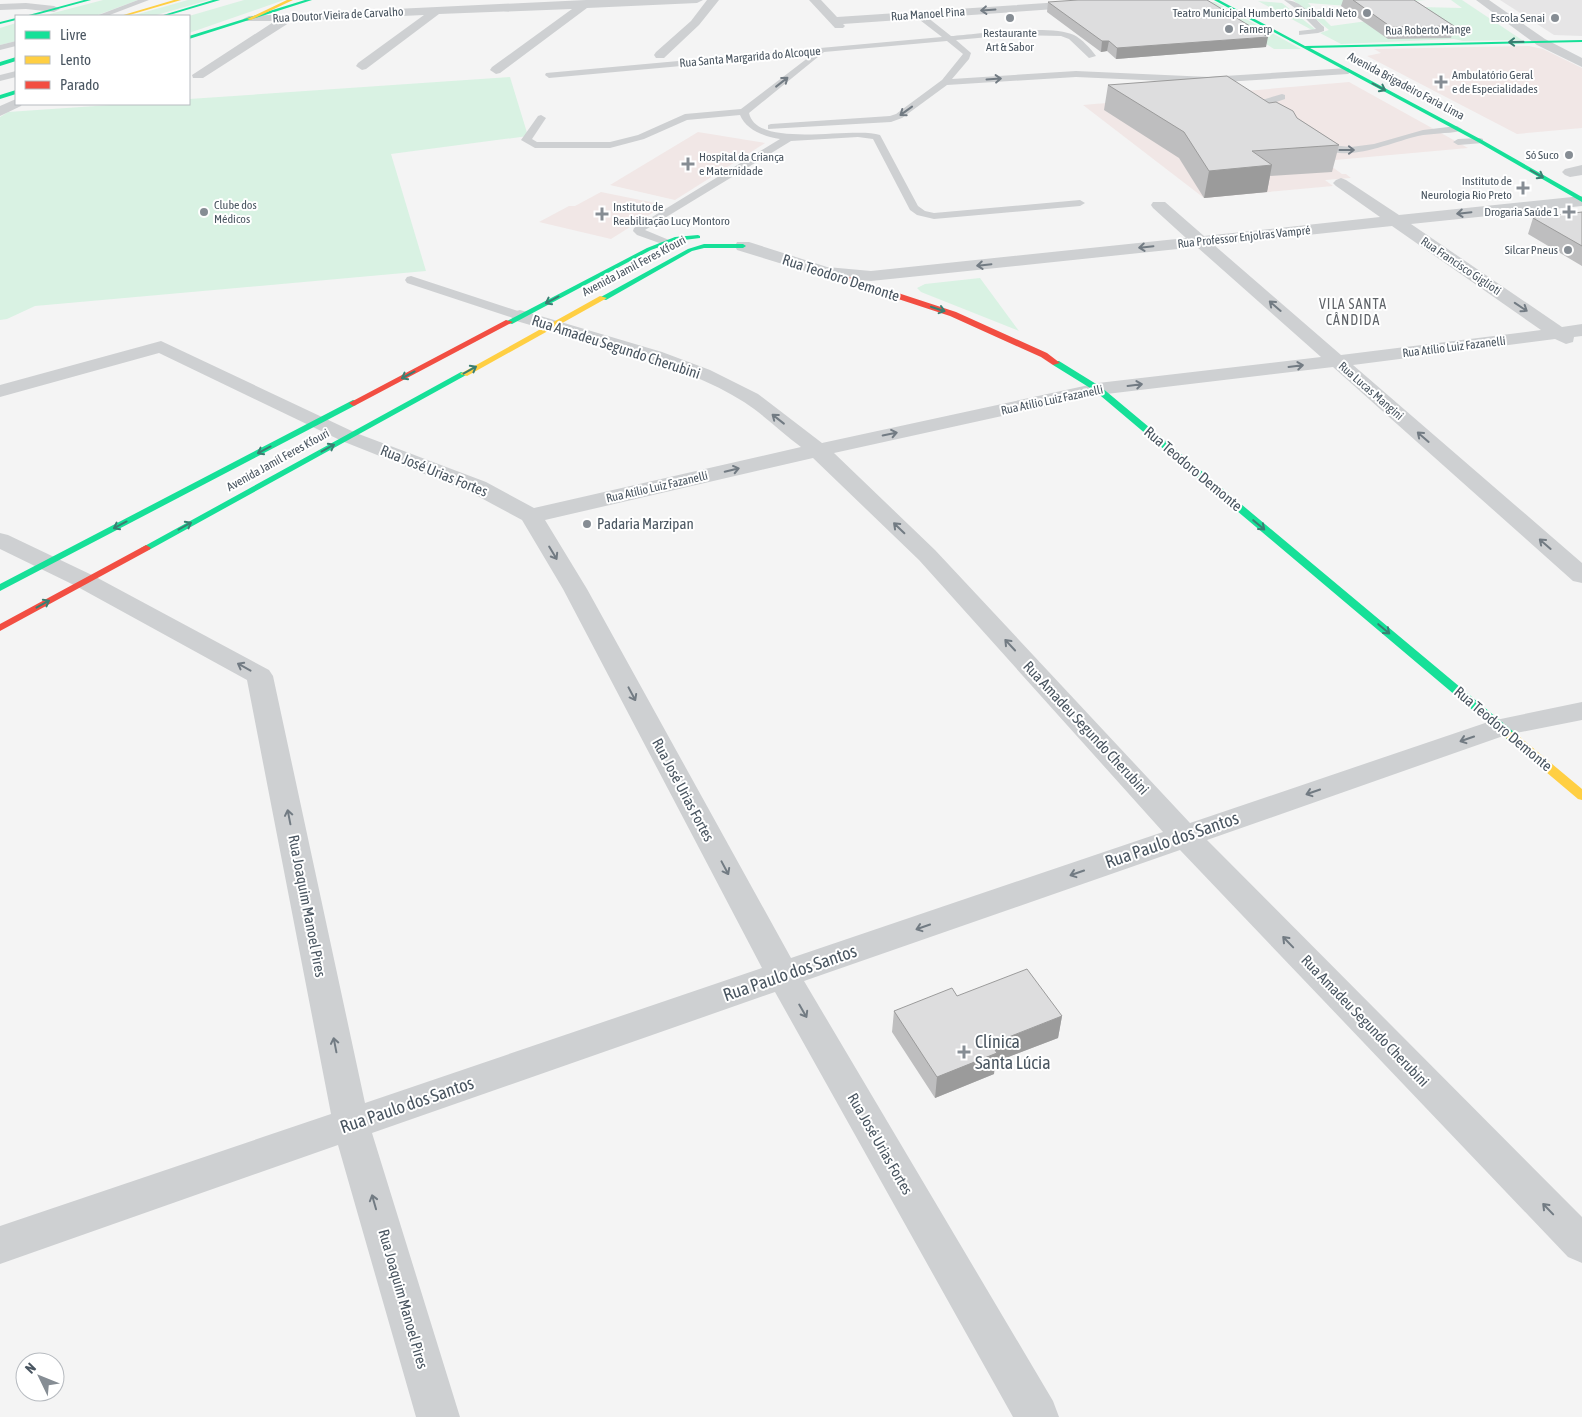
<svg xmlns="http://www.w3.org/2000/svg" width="1582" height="1417" font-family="'Asap Condensed',sans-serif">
<rect width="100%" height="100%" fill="#f4f4f4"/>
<path fill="#e6e5e6" d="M1500,0H1582V36L1554,35Z"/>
<path fill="#f1e7e6" d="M1529,46L1543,49L1582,68V128L1517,134L1367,56L1381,53L1374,49Z
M1349,82L1468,148L1324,161L1342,174H1346L1351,178L1325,180L1333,186L1204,198L1083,105Z
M698,132L765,143L675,200L610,185Z
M601,192L665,205L611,239L539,222L569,206H575Z"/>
<path fill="#d9f2e3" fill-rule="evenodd" d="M103,0H138L95,16H42Z
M188,0H209L153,16H131Z
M244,0H284L189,33V16Z
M1293,0H1426L1413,1L1420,7L1462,8L1451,0H1462L1522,40L1463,41L1454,39L1341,44L1320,33L1329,30ZM1308,3L1386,9L1396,17L1331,26Z
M1258,1L1282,3L1315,29L1312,30Z
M1202,2H1215L1301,49H1274Z
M16,23V41L0,45V28Z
M510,77L528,136L391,154L426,271L35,306L7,319L0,320V117L8,112L125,104H189V99Z
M980,278L1019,331L921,292L917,288L925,284Z"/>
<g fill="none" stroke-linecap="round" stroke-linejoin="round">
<path fill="#ced0d2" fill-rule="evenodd" d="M138,0H149L107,16H96Z
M1284,0C1302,0 1312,16 1324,27V31L1318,33L1299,35V31L1316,29L1295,8Z
M916,13H922L951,36C977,34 1051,24 1074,35C1082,39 1091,49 1096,56L1089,58L1069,39L1061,36L1011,35L956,40L971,53L969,59L952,79L1076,71L1209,77L1348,68L1352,71L1348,74L1209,83L1076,77L947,85L902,118L891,122L768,129V125L771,124L890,116L896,114L942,80L963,54L947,41L824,52L749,113C757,150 853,126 880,135L918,206L925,211L934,213L1080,200L1085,203L1080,206L934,219L917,215L910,210L873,139L858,137L791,141L645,230L669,240L671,242L669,244L665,245L637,235L633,231L634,228L780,139C765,137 746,130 740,115L687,120L644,139L610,148H535L521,140L538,116L541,115L546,118L532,139L537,142H610L638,135L685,114L741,109L813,54L549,78L545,75L546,73L942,37L916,17Z
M16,41V46L0,50V45Z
M16,71V77L0,81V75Z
M1282,94L1285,95V99L1268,105L1281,115V119C1273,120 1261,113 1258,105L1262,100Z
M1457,126L1462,129L1460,131C1447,134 1432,133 1418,136C1388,143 1338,168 1311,141L1316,138L1331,145L1351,147L1374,144L1423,130Z
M1480,138L1483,139V143L1458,145L1453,142L1458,139Z
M411,276L524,313L526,316L520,320L516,319L407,283L405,280L407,277Z"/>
<path fill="#ced0d2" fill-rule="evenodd" d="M586,0H703L697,3L587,8L500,73L496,74L490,70L492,67L572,9L439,14L366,69L362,70L356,66L358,63L424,15L292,21L203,78H193L192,75L275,21H245L243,19L249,16Z
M707,0H719L699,25L664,58H656L654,55L656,52L691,21Z
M809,0H821L837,17L1092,0H1147L1141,3L843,24L845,26L843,28H835Z
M1476,0H1489L1545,39L1582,58V67L1537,45Z
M26,3L54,6L60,9L54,12L26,9L0,10V4Z
M16,99V104H22L21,106L0,116V106Z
M1582,165V175L1570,177L1565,175L1562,172L1565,169Z
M1341,178L1346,180L1399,215L1582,196V206L1411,224L1562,327L1582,324V336L1574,337L1573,342L1566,344L1555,339L1353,365L1582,563V583L1573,581L1333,367L1098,395L834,453L935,550L1190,823L1491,721L1582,702V720L1506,735L1207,840L1582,1217V1263L1568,1257L1180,850L804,981L1053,1401L1059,1417H1013L775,992L372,1133L460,1417H416L338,1145L0,1264V1226L331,1114L247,680L76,586L0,549V533L8,535L94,576L269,670L273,676L365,1103L762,968L563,589L522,520L470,492L342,441L159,353L0,397V385L161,341L356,433L486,482L534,508L801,447C782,433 764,415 744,402C681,362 585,341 513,320L511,316L513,312L520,310L527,312L662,352L710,370L758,394L822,443L1098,383L1321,357L1197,247L871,281L825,277L737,250L735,246L737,242H749L827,267L871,271L1186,238L1153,208L1151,205L1153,202H1165L1204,236L1380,217L1336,186L1333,183L1336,180ZM1392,226L1541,330L1341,355L1214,245ZM813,458L919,560L1163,832L791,958L587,589L545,520Z"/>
<path fill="#16e098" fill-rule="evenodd" d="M84,0H91L32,16H25Z
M213,0H220L166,16H160Z
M305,0H312L189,39V36Z
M1214,0H1219L1305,46L1582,40V42L1310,48L1482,140L1582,197V202L1478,142Z
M16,18V20L0,24V22Z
M16,57V61L0,66V62Z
M16,90V94L0,99V95Z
M698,235L700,236V238L676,241L651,250L512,324L505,322L647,248L675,237Z
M704,244H743L746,246L743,248H704L692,251L606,300L599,298L688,249Z
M1053,361H1059L1101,387L1515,733L1517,736L1515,739H1507L1095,391L1053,365Z
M461,372L468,374L149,550H143L141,548Z
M353,400L356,401V405L0,591V584Z"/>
<path fill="#ffcf43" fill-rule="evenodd" d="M174,0H181L126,16H120Z
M287,0H293L251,20L247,19Z
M600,296L607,298L467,376L460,374Z
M1511,732L1515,733L1582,789V800L1578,799L1507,739L1505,736L1507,733Z"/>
<path fill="#f24e42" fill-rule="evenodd" d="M822,270H828L956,312L1047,353L1060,363L1053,365L1041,357L950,316L822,274Z
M506,320L513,322L356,405L353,406L349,403Z
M146,545L151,548L149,550L0,631V624Z"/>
</g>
<path fill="#bebebf" d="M1343,0H1414L1454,26L1451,38L1388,39L1341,6Z
M1048,2L1266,47L1116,59L1107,51L1101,52L1047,12Z
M1108,85L1269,103L1297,118L1339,145L1332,172L1270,176L1267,192L1204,198L1179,158L1104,110Z
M1582,212V266L1528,234L1533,218Z
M957,996L1062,1016L1058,1038L995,1062L994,1074L935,1098L892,1032L894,1011Z"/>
<path fill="#9b9b9b" d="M1268,37L1266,47L1116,59L1117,48Z
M1102,41H1109L1107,51L1101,52Z
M1272,165L1267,192L1204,198L1209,171Z
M1062,1016L1058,1038L995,1062L994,1074L935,1098L937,1077L991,1044Z"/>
<path fill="#ddddde" stroke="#9b9b9b" d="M1078,0H1207L1268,37L1117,48L1109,41H1102L1048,2Z
M1353,0H1414L1454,26L1391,27Z
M1227,76L1269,103L1276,102L1293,111L1297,118L1339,145L1252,151L1272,165L1209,171L1184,132L1108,85Z
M1582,212V246L1533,218Z
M1027,969L1062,1016L991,1044L997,1053L937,1077L894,1011L952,988L957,996Z"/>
<defs><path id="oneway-shaft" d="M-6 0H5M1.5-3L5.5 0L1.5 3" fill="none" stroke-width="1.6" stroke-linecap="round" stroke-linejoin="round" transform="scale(1.25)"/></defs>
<g stroke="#727b83">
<use href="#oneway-shaft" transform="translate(988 10) rotate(176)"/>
<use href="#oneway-shaft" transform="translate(994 79) rotate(-4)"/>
<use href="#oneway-shaft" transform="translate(782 82) rotate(-38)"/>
<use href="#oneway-shaft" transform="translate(906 111) rotate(144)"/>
<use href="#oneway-shaft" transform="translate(1347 150)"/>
<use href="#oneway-shaft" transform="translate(1464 213) rotate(174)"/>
<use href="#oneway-shaft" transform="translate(1146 247) rotate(174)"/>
<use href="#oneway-shaft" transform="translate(984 265) rotate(174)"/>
<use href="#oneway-shaft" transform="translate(1275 306) rotate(-139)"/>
<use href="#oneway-shaft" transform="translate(1521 307) rotate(34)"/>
<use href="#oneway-shaft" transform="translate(1296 366) rotate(-7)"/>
<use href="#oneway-shaft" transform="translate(1135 385) rotate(-7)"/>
<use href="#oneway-shaft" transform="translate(778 419) rotate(-142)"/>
<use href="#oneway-shaft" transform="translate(890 434) rotate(-12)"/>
<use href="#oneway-shaft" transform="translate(1423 437) rotate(-139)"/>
<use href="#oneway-shaft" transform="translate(732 470) rotate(-13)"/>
<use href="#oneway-shaft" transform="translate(899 528) rotate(-136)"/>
<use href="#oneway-shaft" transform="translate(1545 544) rotate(-139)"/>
<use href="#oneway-shaft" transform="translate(553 553) rotate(59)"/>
<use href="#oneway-shaft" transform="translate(1010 645) rotate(-133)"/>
<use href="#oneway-shaft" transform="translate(244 667) rotate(-151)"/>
<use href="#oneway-shaft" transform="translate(632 694) rotate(62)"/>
<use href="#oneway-shaft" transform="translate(1467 739) rotate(161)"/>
<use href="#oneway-shaft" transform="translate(1313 792) rotate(161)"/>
<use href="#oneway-shaft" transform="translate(289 817) rotate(-101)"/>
<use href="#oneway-shaft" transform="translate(725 868) rotate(62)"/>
<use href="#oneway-shaft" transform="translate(1077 873) rotate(161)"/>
<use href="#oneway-shaft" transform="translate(923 927) rotate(161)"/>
<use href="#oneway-shaft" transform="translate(1288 942) rotate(-134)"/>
<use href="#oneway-shaft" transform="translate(803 1011) rotate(60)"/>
<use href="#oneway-shaft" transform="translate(335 1045) rotate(-101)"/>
<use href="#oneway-shaft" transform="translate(374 1202) rotate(-106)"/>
<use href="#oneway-shaft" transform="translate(1548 1209) rotate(-134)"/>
</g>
<g stroke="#3a7f72">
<use href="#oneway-shaft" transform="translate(1516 42) rotate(179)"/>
<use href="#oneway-shaft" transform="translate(1379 87) rotate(28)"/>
<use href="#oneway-shaft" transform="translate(1537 174) rotate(30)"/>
<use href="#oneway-shaft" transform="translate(552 300) rotate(152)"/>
<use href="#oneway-shaft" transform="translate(938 309) rotate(18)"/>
<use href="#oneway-shaft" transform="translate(470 370) rotate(-29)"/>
<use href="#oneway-shaft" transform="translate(408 375) rotate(152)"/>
<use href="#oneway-shaft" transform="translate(328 448) rotate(-29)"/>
<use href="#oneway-shaft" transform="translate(264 450) rotate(152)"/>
<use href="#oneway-shaft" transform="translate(120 525) rotate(152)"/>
<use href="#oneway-shaft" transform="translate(1259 525) rotate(40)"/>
<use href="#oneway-shaft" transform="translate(185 526) rotate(-29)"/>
<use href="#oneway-shaft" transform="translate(43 604) rotate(-29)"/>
<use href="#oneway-shaft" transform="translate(1384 629) rotate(40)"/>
</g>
<g fill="#868d94" stroke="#fff" stroke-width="2">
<circle cx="1367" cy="13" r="5"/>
<circle cx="1010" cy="18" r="5"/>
<circle cx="1555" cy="18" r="5"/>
<circle cx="1229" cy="29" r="5"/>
<path d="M1438.5 74.5h5v5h5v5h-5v5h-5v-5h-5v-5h5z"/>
<circle cx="1569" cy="155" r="5"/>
<path d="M685.5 156.5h5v5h5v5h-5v5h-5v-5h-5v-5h5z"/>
<path d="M1520.5 180.5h5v5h5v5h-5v5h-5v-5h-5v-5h5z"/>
<circle cx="204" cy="212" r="5"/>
<path d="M1566.5 204.5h5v5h5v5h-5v5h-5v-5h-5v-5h5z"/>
<path d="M599.5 206.5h5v5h5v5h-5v5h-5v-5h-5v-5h5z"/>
<circle cx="1568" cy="250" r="5"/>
<circle cx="587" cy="524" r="5"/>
<path d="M961.5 1044.5h5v5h5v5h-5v5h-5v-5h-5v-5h5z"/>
</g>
<g text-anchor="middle" stroke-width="4" stroke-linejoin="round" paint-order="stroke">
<g font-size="12" fill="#4a5661" stroke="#fff" text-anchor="end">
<text x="1357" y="17">Teatro Municipal Humberto Sinibaldi Neto</text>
<text x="1545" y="22">Escola Senai</text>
<text x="1239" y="33" text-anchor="start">Famerp</text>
<text x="1010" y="37" text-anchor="middle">Restaurante<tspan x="1010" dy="14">Art &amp; Sabor</tspan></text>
<text x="1452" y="79" text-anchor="start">Ambulatório Geral<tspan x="1452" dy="14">e de Especialidades</tspan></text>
<text x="1559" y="159">Só Suco</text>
<text x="699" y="161" text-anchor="start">Hospital da Criança<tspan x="699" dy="14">e Maternidade</tspan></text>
<text x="1512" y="185">Instituto de<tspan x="1512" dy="14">Neurologia Rio Preto</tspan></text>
<text x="214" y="209" text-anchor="start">Clube dos<tspan x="214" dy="14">Médicos</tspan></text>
<text x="613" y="211" text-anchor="start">Instituto de<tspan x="613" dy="14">Reabilitação Lucy Montoro</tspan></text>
<text x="1559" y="216">Drogaria Saúde 1</text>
<text x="1558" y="254">Silcar Pneus</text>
</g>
<g font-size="12" fill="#4a5661" stroke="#fff">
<text transform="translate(928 14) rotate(-4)" y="4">Rua Manoel Pina</text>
<text transform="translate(338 15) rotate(-3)" y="4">Rua Doutor Vieira de Carvalho</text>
<text transform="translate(1428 30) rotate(-1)" y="4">Rua Roberto Mange</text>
<text transform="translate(750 57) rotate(-5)" y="4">Rua Santa Margarida do Alcoque</text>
<text transform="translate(1406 86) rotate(28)" y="4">Avenida Brigadeiro Faria Lima</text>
<text transform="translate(1244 237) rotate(-6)" y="4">Rua Professor Enjolras Vampré</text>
<text transform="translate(634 266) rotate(-28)" y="4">Avenida Jamil Feres Kfouri</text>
<text transform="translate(1461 266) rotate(34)" y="4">Rua Francisco Giglioti</text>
<text transform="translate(1454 347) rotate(-7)" y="4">Rua Atílio Luiz Fazanelli</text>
<text transform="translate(1371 391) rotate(41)" y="4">Rua Lucas Mangini</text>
<text transform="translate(1052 400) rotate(-12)" y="4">Rua Atílio Luiz Fazanelli</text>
<text transform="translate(278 460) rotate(-29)" y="4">Avenida Jamil Feres Kfouri</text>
<text transform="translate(657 487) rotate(-13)" y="4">Rua Atílio Luiz Fazanelli</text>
</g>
<g font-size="14" letter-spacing="1" fill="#5f6368" stroke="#fff">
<text x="1353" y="309">VILA SANTA<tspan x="1353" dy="16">CÂNDIDA</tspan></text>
</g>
<g font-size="15" fill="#4a5661" stroke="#fff">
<text transform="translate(841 278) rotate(18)" y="5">Rua Teodoro Demonte</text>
<text transform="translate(616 347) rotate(18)" y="5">Rua Amadeu Segundo Cherubini</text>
<text transform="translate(1193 469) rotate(40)" y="5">Rua Teodoro Demonte</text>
<text transform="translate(434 471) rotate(22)" y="5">Rua José Urias Fortes</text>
<text transform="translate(1086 728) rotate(47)" y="5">Rua Amadeu Segundo Cherubini</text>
<text transform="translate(1503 729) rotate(40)" y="5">Rua Teodoro Demonte</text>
<text transform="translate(683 790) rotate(62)" y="5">Rua José Urias Fortes</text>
<text transform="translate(307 906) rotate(79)" y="5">Rua Joaquim Manoel Pires</text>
<text transform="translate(1365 1021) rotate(46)" y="5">Rua Amadeu Segundo Cherubini</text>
<text transform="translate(880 1144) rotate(60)" y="5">Rua José Urias Fortes</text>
<text transform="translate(403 1299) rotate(74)" y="5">Rua Joaquim Manoel Pires</text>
</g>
<g font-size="15" fill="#4a5661" stroke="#fff" text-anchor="start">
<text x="597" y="529">Padaria Marzipan</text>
</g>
<g font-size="18" fill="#4a5661" stroke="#fff">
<text transform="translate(1172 840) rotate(-19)" y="6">Rua Paulo dos Santos</text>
<text transform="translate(790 973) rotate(-19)" y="6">Rua Paulo dos Santos</text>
<text transform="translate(407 1105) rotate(-19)" y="6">Rua Paulo dos Santos</text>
</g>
<g font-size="18" fill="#4a5661" stroke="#fff" text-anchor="start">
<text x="975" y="1048">Clínica<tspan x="975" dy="21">Santa Lúcia</tspan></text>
</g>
</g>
<rect x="15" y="15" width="175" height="90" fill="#ffffff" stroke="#b7bbc0"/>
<rect x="25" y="31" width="25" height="8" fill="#16e098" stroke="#b7bbc0"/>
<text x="60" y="40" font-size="15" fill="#4a5661">Livre</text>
<rect x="25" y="56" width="25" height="8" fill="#ffcf43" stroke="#b7bbc0"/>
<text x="60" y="65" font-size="15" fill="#4a5661">Lento</text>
<rect x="25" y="81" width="25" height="8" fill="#f24e42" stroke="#b7bbc0"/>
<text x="60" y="90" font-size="15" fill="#4a5661">Parado</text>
<g transform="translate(40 1377) rotate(313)"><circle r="24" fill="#ffffff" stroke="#b7bbc0"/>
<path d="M0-4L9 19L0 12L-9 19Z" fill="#868d94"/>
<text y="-8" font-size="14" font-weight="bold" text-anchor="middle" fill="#4a5661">N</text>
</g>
</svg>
